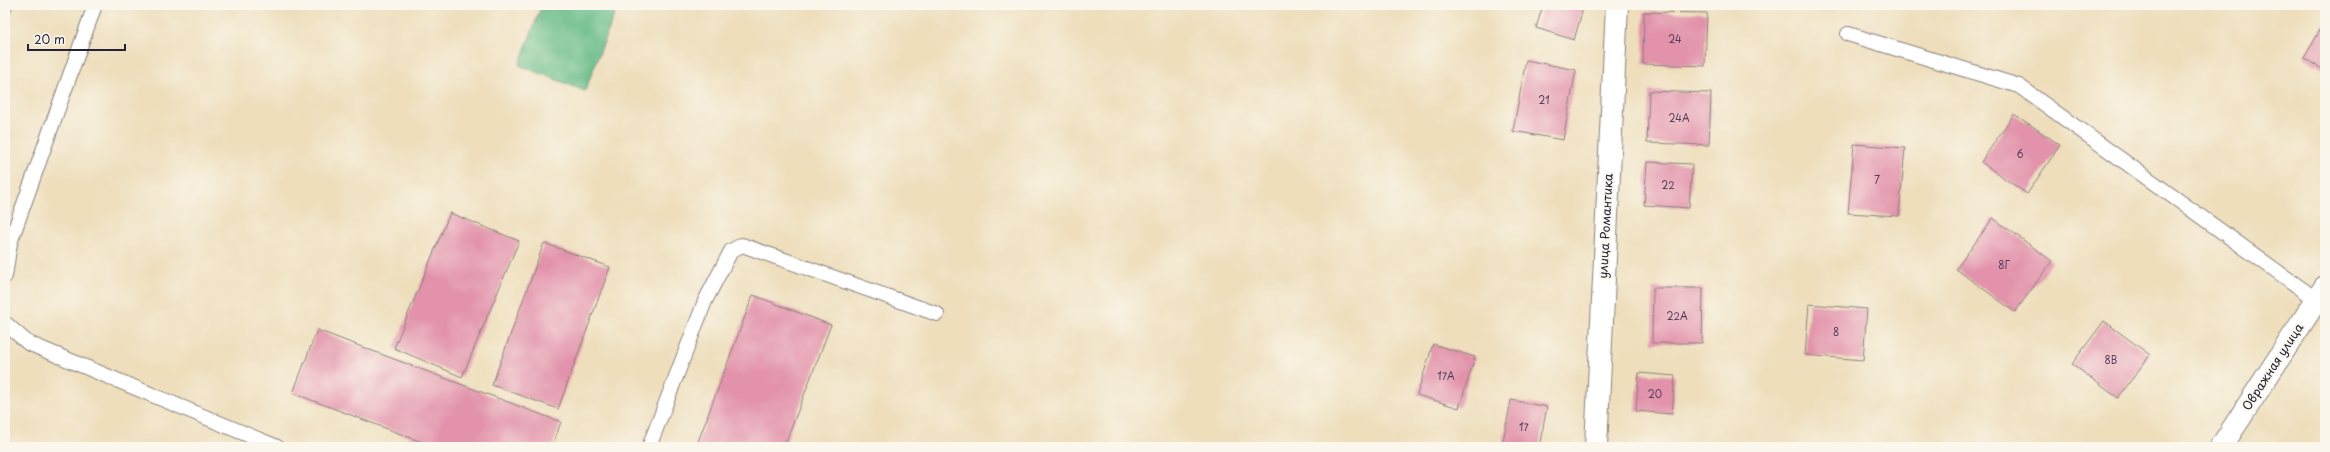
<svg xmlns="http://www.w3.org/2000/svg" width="2330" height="452" font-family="'Playpen Sans',sans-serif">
<rect width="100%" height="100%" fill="#fbf7ec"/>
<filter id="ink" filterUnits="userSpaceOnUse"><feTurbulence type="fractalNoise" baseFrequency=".025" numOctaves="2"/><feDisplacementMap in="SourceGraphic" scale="8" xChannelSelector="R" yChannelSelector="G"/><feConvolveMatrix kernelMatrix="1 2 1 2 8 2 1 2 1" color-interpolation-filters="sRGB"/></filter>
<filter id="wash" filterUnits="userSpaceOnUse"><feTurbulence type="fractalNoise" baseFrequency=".012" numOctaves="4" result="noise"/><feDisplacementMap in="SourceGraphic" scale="16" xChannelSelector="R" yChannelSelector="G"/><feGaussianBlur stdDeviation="0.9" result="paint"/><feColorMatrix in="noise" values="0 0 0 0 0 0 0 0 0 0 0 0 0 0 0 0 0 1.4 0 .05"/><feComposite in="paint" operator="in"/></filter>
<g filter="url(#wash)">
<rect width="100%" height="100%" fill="#eedebc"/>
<path fill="#69bc89" stroke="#466f62" d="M5,5H14L5,30Z
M542,5H618L585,91L519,65Z"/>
<g id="blocks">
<path fill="#e292aa" d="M1543,5H1584L1574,40L1536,28Z
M1644,12L1707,13L1705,66L1643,64Z
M2325,22V71L2304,58Z
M1526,60L1576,70L1563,140L1513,131Z
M1649,91L1711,93L1709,145L1647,143Z
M5,95L9,96L5,107Z
M2014,114L2060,145L2027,194L1981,162Z
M1854,144L1905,148L1899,216L1848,213Z
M1647,162L1692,164L1689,208L1644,205Z
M450,213L519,241L462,377L394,348Z
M1993,218L2052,261L2015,312L1956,269Z
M544,243L610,267L558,409L492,385Z
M1653,288H1703L1702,343H1652Z
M753,295L831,325L784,447H696Z
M1809,304L1867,309L1863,360L1805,355Z
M2104,321L2150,355L2118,398L2072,364Z
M317,330L561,422L552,447H435L293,393Z
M1433,344L1475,357L1459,408L1417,395Z
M1639,373L1675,376L1672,414L1636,411Z
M1511,400L1547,407L1539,447H1502Z"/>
</g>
</g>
<g filter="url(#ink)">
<use href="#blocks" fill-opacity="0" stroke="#88807c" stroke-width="1"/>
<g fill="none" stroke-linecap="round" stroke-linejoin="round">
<defs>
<path id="service" d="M1848,34L2019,86L2317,300
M5,276L10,243L95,5
M5,323L28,343L277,447
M649,447L705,301L731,251L742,245L937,314"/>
<path id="minor" d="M1596,447L1617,5
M2221,447L2325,287"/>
</defs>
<use href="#service" stroke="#88807c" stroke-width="16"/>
<use href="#minor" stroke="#88807c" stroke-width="24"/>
<use href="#service" stroke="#fff" stroke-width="14"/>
<use href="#minor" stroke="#fff" stroke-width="22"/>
</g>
</g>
<g text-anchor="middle" stroke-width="4" stroke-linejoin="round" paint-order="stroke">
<g font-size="10" fill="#523e57">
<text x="1675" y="43">24</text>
<text x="1544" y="104">21</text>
<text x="1679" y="122">24А</text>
<text x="2020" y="158">6</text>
<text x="1877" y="184">7</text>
<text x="1668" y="189">22</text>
<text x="2004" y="269">8Г</text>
<text x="1677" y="320">22А</text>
<text x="1836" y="336">8</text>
<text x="2111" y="364">8В</text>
<text x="1446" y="380">17А</text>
<text x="1655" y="398">20</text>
<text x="1524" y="431">17</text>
</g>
<g font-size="12" fill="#22223b" stroke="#fbf7ec">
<text transform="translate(1606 226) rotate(-87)" y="4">улица Романтика</text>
<text transform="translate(2273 367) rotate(-57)" y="4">Овражная улица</text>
</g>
</g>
<rect width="2330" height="452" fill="none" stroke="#fbf7ec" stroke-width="20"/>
<path d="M28 44v6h97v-6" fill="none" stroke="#22223b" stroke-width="2"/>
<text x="34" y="44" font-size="12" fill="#22223b" stroke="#fbf7ec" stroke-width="3" paint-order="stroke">20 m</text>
</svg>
